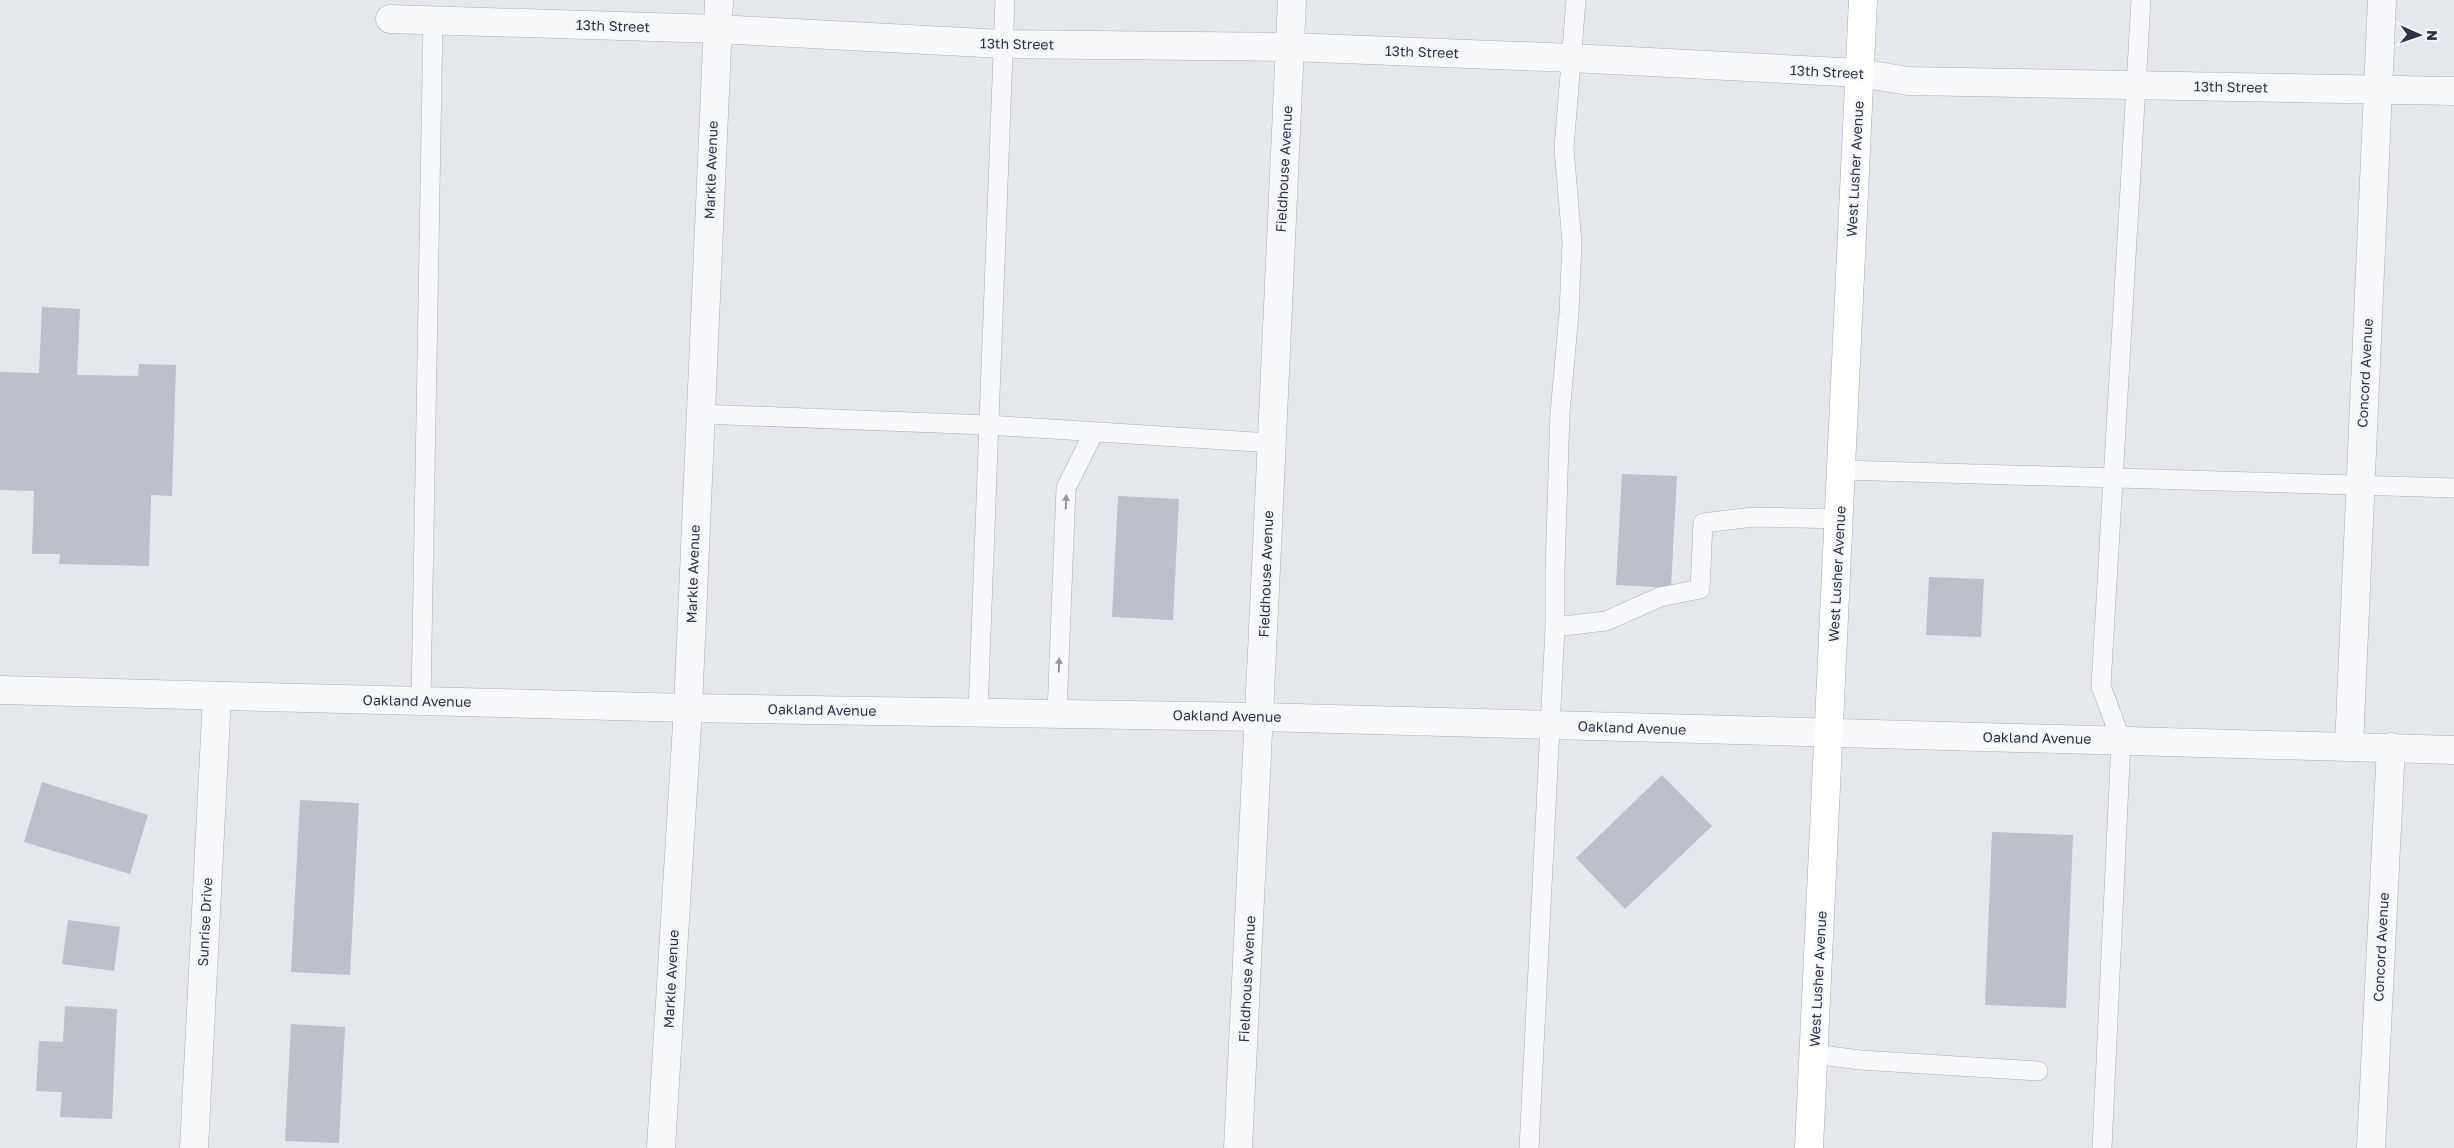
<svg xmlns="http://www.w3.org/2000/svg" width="2454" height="1148" font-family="'Golos Text',sans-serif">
<rect width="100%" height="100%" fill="#e4e7ec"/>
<path fill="#bbc0ca" d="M42,307L80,309L77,375L138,376L139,364L176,365L172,496L151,495L149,566L59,564L60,554H32L34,491L0,490V372L39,373Z
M1622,474L1677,476L1671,588L1616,585Z
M1118,496L1179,499L1173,620L1112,617Z
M1929,577L1984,579L1981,637L1926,635Z
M1662,775L1712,826L1625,909L1576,858Z
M42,782L148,815L130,874L24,842Z
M300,800L359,803L350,975L291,972Z
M1992,832L2073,835L2066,1008L1985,1005Z
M68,920L120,927L114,971L62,964Z
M65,1006L117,1009L112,1119L60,1117L62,1092L36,1091L39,1041L63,1042Z
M291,1024L345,1027L339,1143L285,1141Z"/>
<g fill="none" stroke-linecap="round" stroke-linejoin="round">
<defs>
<path id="service" d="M700,414L988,425L1271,443
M1842,470L2454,488
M1555,627L1606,621L1660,597L1700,589L1703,523L1753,517L1840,519
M421,701L433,20
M978,712L1005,0
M1057,713L1066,488L1094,432
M1814,1054L1860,1060L2038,1071
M1529,1148L1555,627V569L1560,413L1569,313L1572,243L1564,148L1576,0
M2102,1148L2121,740L2101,686L2141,0"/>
<path id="minor" d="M390,19L717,29L1003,44L1290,47L1572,58L1860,73L1908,81L2454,91
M2349,746L2382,0
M194,1148L217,696
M661,1148L688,708L719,0
M1238,1148C1258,765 1274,383 1292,0
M2371,1148L2391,747"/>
<path id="tertiary" d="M0,690L688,708L1261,717L2454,750"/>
<path id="primary" d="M1809,1148L1863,0"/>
</defs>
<use href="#service" stroke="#a9aeb7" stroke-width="20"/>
<use href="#minor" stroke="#a9aeb7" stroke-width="29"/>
<use href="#tertiary" stroke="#a9aeb7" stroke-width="29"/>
<use href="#primary" stroke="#a3abb8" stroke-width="29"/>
<use href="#service" stroke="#f7f8fa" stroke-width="19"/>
<use href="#minor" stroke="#f7f8fa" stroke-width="28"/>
<use href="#tertiary" stroke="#f7f8fa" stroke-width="28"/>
<use href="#primary" stroke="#fff" stroke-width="28"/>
</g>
<defs><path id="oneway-solid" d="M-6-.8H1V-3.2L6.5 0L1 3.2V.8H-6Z" transform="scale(1.25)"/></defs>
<g fill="#9196a0">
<use href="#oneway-solid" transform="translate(1066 502) rotate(-88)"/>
<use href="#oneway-solid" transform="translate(1059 665) rotate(-88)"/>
</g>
<g text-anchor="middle" stroke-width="4" stroke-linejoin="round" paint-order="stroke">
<g font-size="14" fill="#2b3445" stroke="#f4f6f9">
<text transform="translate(613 26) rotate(2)" y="5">13th Street</text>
<text transform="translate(1017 44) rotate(1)" y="5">13th Street</text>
<text transform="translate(1422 52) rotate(2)" y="5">13th Street</text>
<text transform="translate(1827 72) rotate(3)" y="5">13th Street</text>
<text transform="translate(2231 87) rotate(1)" y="5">13th Street</text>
<text transform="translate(1284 169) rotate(-87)" y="5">Fieldhouse Avenue</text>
<text transform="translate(1855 169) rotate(-87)" y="5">West Lusher Avenue</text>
<text transform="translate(711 170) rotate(-88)" y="5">Markle Avenue</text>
<text transform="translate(2365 373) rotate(-87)" y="5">Concord Avenue</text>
<text transform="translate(693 574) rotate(-88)" y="5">Markle Avenue</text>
<text transform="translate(1266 574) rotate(-88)" y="5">Fieldhouse Avenue</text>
<text transform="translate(1837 574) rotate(-87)" y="5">West Lusher Avenue</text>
<text transform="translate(417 701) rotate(1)" y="5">Oakland Avenue</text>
<text transform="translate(822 710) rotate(1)" y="5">Oakland Avenue</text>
<text transform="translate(1227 716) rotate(1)" y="5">Oakland Avenue</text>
<text transform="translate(1632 728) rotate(2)" y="5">Oakland Avenue</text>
<text transform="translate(2037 738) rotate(1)" y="5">Oakland Avenue</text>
<text transform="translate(205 922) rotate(-87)" y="5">Sunrise Drive</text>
<text transform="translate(2381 947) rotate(-87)" y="5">Concord Avenue</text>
<text transform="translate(671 979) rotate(-87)" y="5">Markle Avenue</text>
<text transform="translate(1247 979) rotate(-87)" y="5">Fieldhouse Avenue</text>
<text transform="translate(1818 979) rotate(-87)" y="5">West Lusher Avenue</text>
</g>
</g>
<g transform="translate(2419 35) rotate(92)" stroke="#f4f6f9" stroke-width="4" paint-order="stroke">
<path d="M0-4L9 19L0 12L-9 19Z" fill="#2b3445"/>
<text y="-8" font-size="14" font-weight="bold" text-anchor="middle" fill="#2b3445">N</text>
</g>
</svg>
